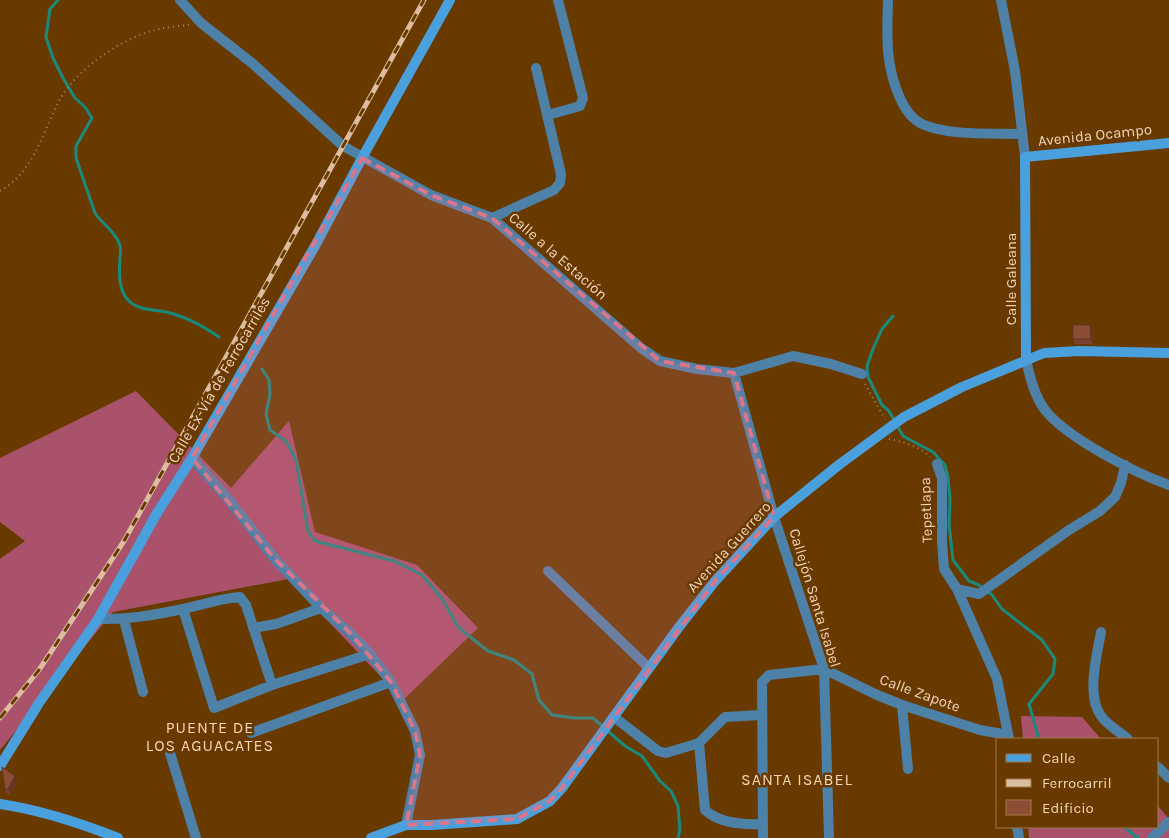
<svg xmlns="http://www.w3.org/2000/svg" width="1169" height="838" font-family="Karla,sans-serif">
<rect width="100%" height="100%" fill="#693a00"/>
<path fill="#aa516c" d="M136,391L231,488L289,421L315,532L417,565L478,628L403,700L288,579L113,612L0,750V559L25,541L0,522V458Z
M1021,716L1082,717L1101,739H1023Z
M1158,806L1169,819V838H1029L1028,827H1158Z"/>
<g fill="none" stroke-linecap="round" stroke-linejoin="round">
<path stroke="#1a8a7d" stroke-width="3" d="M58,0L50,9L46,37L53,58L64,80L75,98L85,107L92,118L76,146V158L95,213C103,225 113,229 119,243C122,247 120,253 120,258C119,272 118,292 130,302C140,311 154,309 166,312C185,316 203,326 219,337
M893,316L882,329L873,349L867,366L868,377L882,405L889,411L903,436L933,452L945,465L948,477L950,500L949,524L953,560L969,581L979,585L992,595L1002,609L1042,640L1055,659L1053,674L1029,704L1039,739
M262,369L269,380L270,394L266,414L270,430L286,441L296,460L308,531L315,541L394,561L422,575L442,599L459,628L488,651L514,660L532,674L539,700L552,715L575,718H593L625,746L642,756L660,781L671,791L678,806L680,830L678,838
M1124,827L1138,838"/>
<path stroke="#ab855c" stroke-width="2" stroke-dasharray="1 4" stroke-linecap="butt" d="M0,191C34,172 42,133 59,101C75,70 122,38 155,30C166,27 178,26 189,25
M865,384L885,419
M889,439C903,442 920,446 930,457"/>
<path stroke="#4e81a8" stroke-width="10" d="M180,0L201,23L252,63L343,146L431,195L492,218L641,348L660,361L697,369L734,373L793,356L831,364L862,374
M888,0C887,36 885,65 900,98C905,109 911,119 922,124C948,136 993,133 1022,134
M1001,0L1015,71L1025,157
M548,115L580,106L583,98L558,0
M492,218L554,190L560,183L561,174L536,68
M1026,360C1030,377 1034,395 1045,410C1067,438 1135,473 1169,485
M734,373L774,517L824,669L829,838
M192,458L229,500L275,559L321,608L351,634L370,654L391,682L415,731L420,755L406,825
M937,464L942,478V541L944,569L957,589L997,679L1009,739
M548,571L649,668
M957,589L979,594L1069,530L1100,511L1115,497L1121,483L1125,465
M183,609L214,708L272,685L370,654
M98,619C127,620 154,615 183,609C202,605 221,598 240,597L246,605L272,685
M124,620L143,692
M253,628L276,624L321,608
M1101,632C1097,655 1086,695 1101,716C1106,724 1121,733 1128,739
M902,705L908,769
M614,717L658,751L666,753L699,743L725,717L761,715
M251,733L391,682
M699,743L705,810C719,823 743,825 763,824
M170,753L196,838
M1158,767L1169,778
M1017,827L1019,838
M763,838L762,682L769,675L824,669L875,694L902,705L980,730L1008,735
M1152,838L1169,822"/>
<path stroke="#4aa0dd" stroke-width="10" d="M1026,360L1025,157L1169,143
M0,766L39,703L98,619L157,513L192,458L315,246L362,158L450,0
M0,804C41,810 80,823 118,838
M371,838L406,825H432L517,819L550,801L562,788L679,627L716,580L774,517L840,464L889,428L904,417L962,387L1044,353L1079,351L1169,353"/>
<defs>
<path id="rail" d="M0,718L39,670L124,541L424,0"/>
</defs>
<use href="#rail" stroke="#ddbda0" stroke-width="5"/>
<use href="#rail" stroke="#693a00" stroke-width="3" stroke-dasharray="9" stroke-linecap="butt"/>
</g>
<path fill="#78422d" d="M1090,325L1092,330L1093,344H1075L1073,339Z
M17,782L10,794H7L5,789Z"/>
<path fill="#613624" d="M1090,325L1092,330L1093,344L1091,339Z
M15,776L17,782L10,794L8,789Z"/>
<path fill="#8b4d34" stroke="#613624" d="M1073,325H1090L1091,339H1073Z
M2,767L15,776L8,789H5Z"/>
<path fill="#da768c" fill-opacity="0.2" stroke="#da768c" stroke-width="4" stroke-dasharray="10 6" stroke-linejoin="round" d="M362,158L431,195L492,218L660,361L734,373L774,517L716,580L562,788L550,801L517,819L406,825L420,755L415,731L391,682L351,634L275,559L192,458Z"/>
<g text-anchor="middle" stroke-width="5" stroke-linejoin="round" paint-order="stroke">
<g font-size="15" fill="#f2d5bd" stroke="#693a00">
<text transform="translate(1095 135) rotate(-6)" y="5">Avenida Ocampo</text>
<text transform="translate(558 256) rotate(41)" y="5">Calle a la Estación</text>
<text transform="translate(1011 279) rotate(-90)" y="5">Calle Galeana</text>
<text transform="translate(219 380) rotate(-60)" y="5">Calle Ex-Vía de Ferrocarriles</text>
<text transform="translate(926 510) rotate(-92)" y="5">Tepetlapa</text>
<text transform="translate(729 547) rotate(-48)" y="5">Avenida Guerrero</text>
<text transform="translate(815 598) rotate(73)" y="5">Callejón Santa Isabel</text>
<text transform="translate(920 693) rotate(20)" y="5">Calle Zapote</text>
</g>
<g font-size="16" letter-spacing="1" fill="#f8d6b8" stroke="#693a00">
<text x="210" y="733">PUENTE DE<tspan x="210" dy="18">LOS AGUACATES</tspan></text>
<text x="797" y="785">SANTA ISABEL</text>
</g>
</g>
<rect x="996" y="738" width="162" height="90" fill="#693a00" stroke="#a0784c"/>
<rect x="1006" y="754" width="25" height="8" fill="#4aa0dd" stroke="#a0784c"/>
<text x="1042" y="763" font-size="15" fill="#f2d5bd">Calle</text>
<rect x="1006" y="779" width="25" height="8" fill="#ddbda0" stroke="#a0784c"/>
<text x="1042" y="788" font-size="15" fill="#f2d5bd">Ferrocarril</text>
<rect x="1006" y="800" width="25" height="15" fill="#8b4d34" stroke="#a0784c"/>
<text x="1042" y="813" font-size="15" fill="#f2d5bd">Edificio</text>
</svg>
